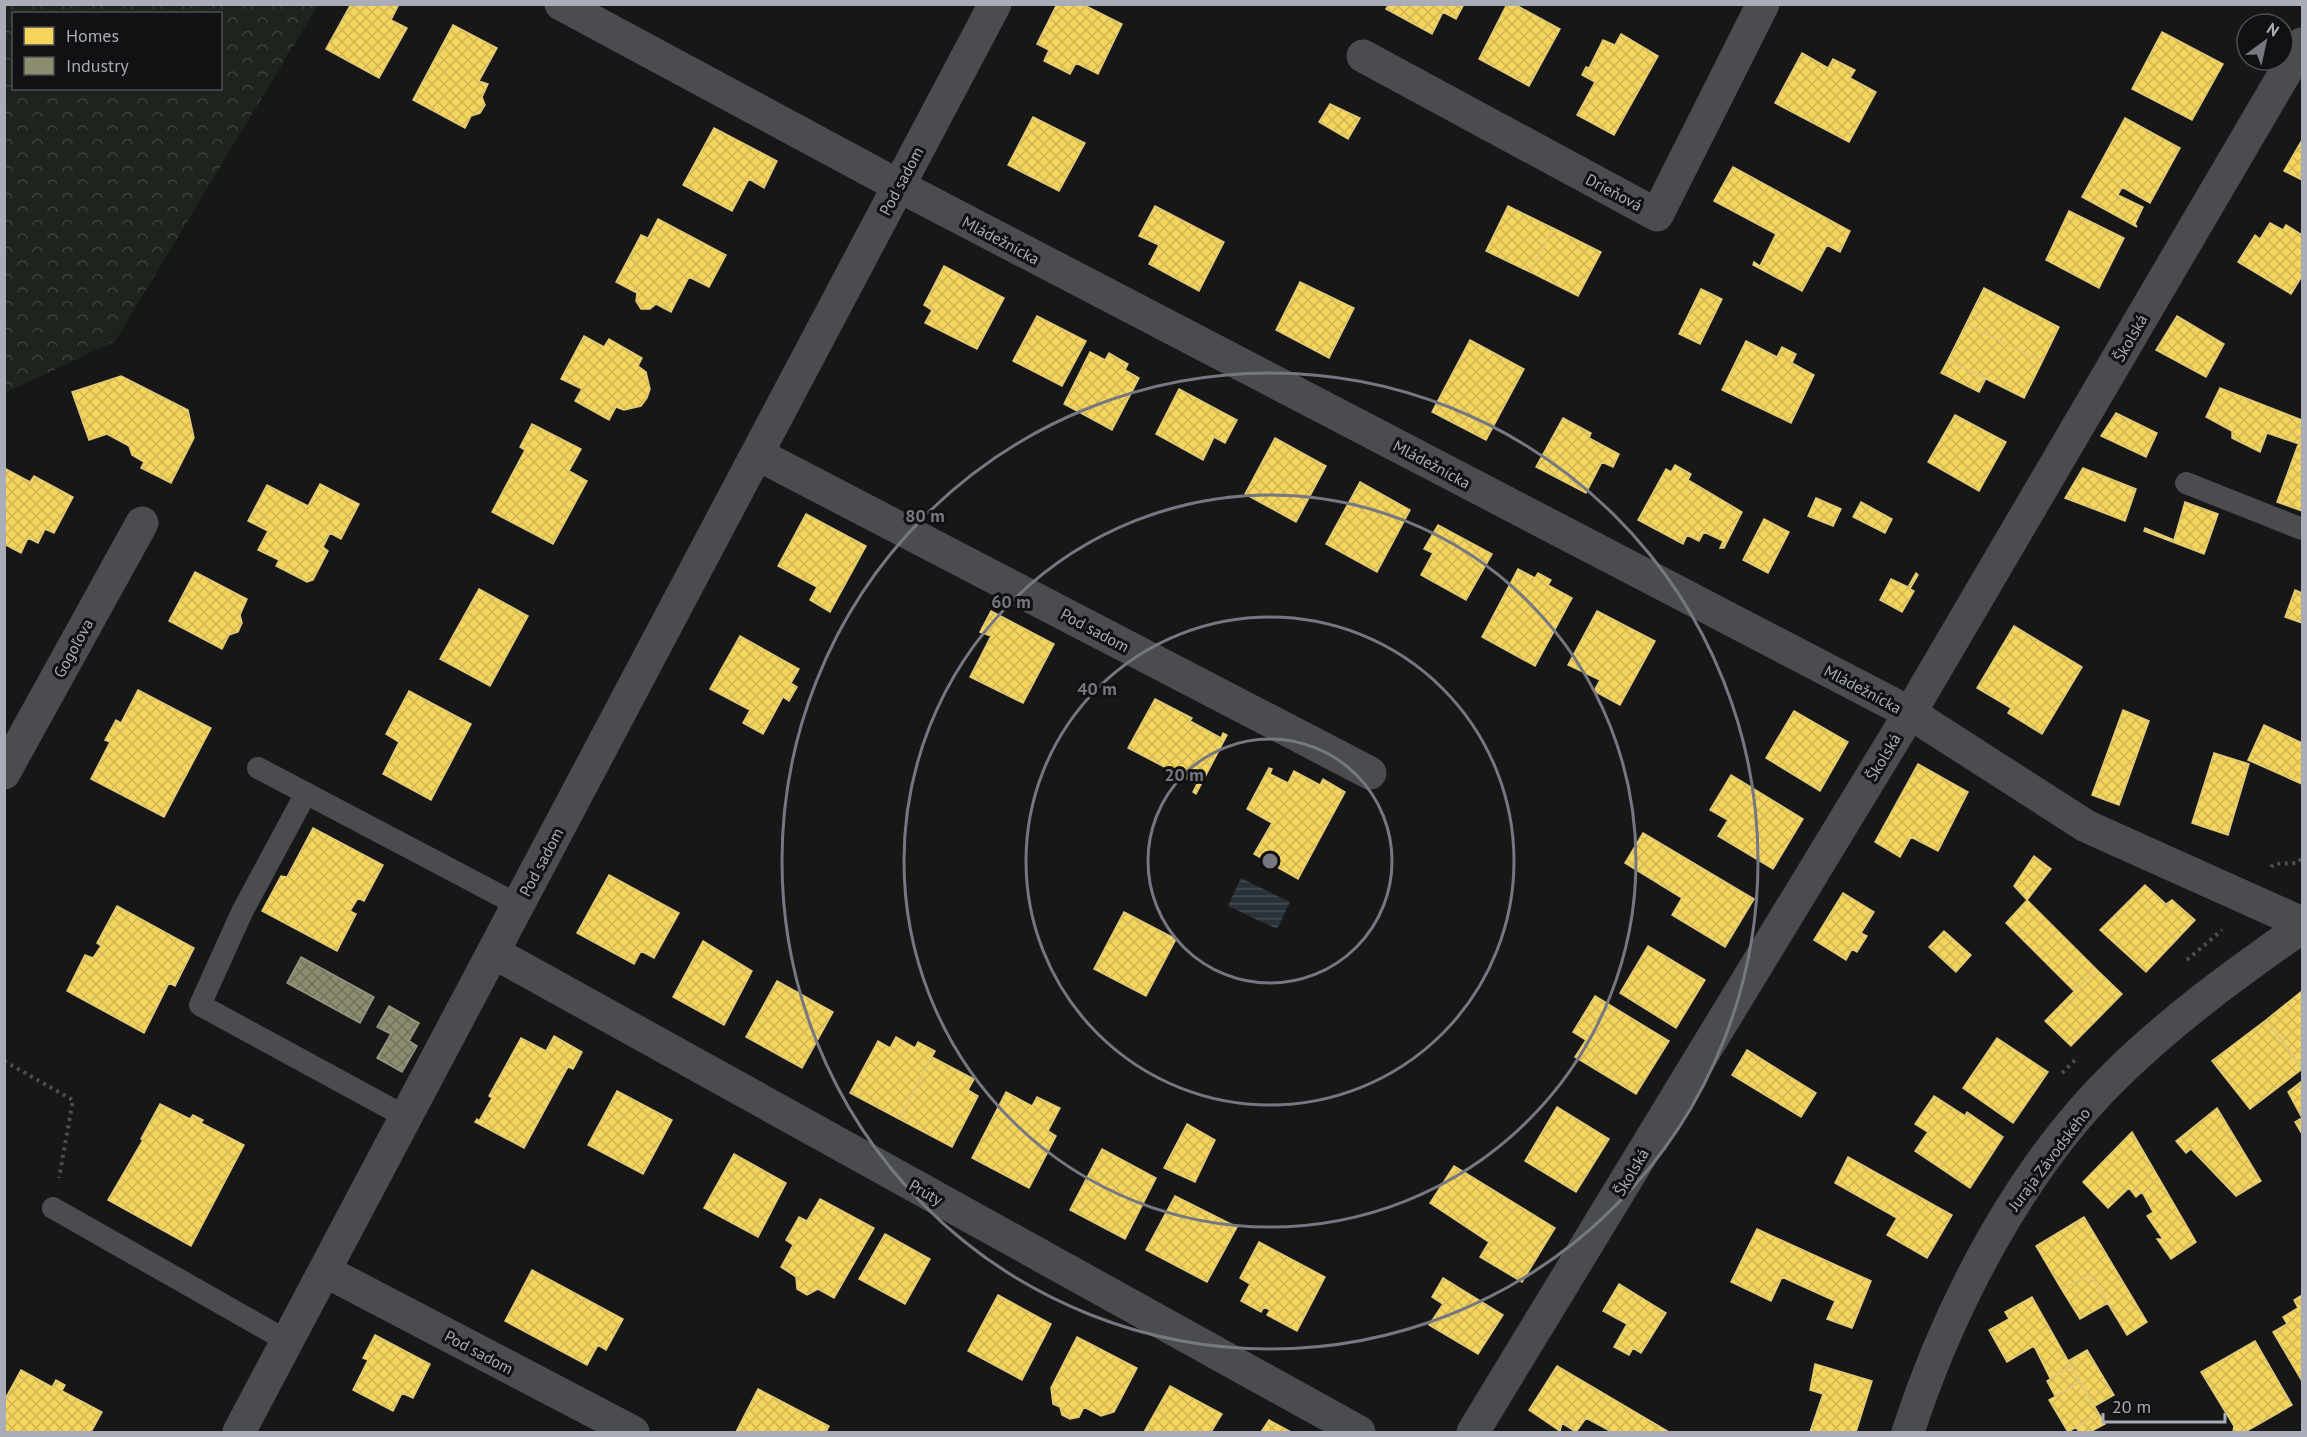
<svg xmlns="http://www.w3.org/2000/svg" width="2307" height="1437" font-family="'PT Sans',sans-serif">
<defs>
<pattern id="forest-crowns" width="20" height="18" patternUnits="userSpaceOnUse" patternTransform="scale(1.5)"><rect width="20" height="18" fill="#1d241e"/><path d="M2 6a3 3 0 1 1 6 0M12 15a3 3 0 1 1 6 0" fill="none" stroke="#3b413d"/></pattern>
<pattern id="water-rules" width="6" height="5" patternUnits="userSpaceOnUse" patternTransform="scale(1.5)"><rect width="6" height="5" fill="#2a3239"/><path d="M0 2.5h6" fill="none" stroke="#464d54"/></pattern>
<pattern id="homes-cross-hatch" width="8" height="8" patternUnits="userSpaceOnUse" patternTransform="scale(1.5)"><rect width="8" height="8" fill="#f6d55c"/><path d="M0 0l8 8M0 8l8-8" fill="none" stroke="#cfb555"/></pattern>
<pattern id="industry-cross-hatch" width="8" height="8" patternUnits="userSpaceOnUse" patternTransform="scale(1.5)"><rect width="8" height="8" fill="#8c8c6e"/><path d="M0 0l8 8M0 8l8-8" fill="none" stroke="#71725e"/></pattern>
</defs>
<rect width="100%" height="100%" fill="#171717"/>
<path fill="url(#forest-crowns)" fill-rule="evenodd" d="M4,5H318L115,341L5,393ZM14,14H220V88H14Z"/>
<path fill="url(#water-rules)" d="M1241,878L1290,902L1277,929L1228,906Z"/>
<path fill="url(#homes-cross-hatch)" stroke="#dfc978" stroke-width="1.5" d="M351,4H399L391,20L407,28L379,78L326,49Z
M1057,4H1082L1122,24L1098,74L1076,63L1070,74L1044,61L1049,50L1037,44Z
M1389,4H1464L1456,19L1443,12L1432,34L1386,9Z
M1507,4H1514L1560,29L1529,86L1479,59Z
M453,25L497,48L479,81L488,84L482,97L485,105L480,113L471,116L465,128L413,100Z
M2162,32L2223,64L2192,120L2132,89Z
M1621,34L1658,56L1614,135L1577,115L1595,82L1582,75L1586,67L1589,68L1603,40L1615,45Z
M1802,53L1828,68L1833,59L1855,70L1850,78L1876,92L1849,142L1775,103Z
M1330,104L1360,118L1348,139L1319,122Z
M1033,117L1085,143L1059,191L1008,165Z
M2125,118L2180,148L2150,203L2122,187L2118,195L2143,207L2135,224L2137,227L2082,197Z
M714,128L777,161L764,188L749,179L732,211L683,185Z
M2302,140V180L2284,171Z
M1733,167L1850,231L1840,252L1827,245L1802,291L1753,265L1754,262L1760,266L1776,234L1714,201Z
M1155,206L1224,242L1199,291L1149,264L1159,245L1139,236Z
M1508,206L1553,228L1530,272L1486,251Z
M2069,211L2124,238L2099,288L2046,260Z
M658,219L726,255L709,287L689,277L671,312L656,304L650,309H641L636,301L637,293L616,282L641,235L648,238Z
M2270,223L2283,230L2286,225L2302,235V276L2291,294L2238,262L2255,235L2260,239Z
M1553,228L1601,252L1578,296L1530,272Z
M944,266L1004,298L977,349L925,323L932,310L924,305Z
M1300,282L1354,308L1329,358L1276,330Z
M1984,288L2059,327L2042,362L1966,324Z
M1701,289L1722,299L1700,344L1679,334Z
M1037,316L1086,341L1062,386L1013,361Z
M2177,316L2224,344L2206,377L2156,350Z
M1966,324L2042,362L2024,398L1948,360Z
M584,336L604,347L609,339L642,358L638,366L646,372L650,389L647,398L641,406L624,410L616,407L609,420L575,401L582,389L561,379Z
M1470,340L1524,369L1486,440L1432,412Z
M1746,341L1777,357L1782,347L1796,354L1792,363L1814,375L1791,423L1722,390Z
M1090,352L1105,360L1109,353L1128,364L1125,370L1139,378L1112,430L1064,404Z
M1948,360L1986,378L1979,392L1941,373Z
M121,376L188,410L194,438L171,483L141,468L144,462L132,455L129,446L107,434L89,440L72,392Z
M2220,388L2302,420V434L2299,444L2267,433L2260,452L2232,438V431L2206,417Z
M1179,389L1237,420L1225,443L1214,437L1203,460L1156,434Z
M2116,413L2157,433L2146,457L2101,436Z
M1955,415L2006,442L1979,491L1928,462Z
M1563,418L1591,433L1589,438L1619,454L1613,467L1602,462L1586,493L1536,467Z
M532,424L581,449L569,471L587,481L553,544L492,512L525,450L520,447Z
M2302,434V511L2277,502Z
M1275,438L1326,466L1296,522L1245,494Z
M1675,465L1691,474L1688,480L1742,512L1724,548H1720L1723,541L1704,532L1699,541L1687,535L1683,544L1638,520L1666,469L1671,472Z
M4,468L30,482L34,476L73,497L54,533L45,529L38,543L28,538L21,553L4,544Z
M2083,468L2136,489L2125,521L2065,498Z
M1360,482L1410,510L1377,572L1326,544Z
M320,484L359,504L341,539L330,533L323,547L328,551L313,580L307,582L276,566L279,560L258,550L268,531L248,521L267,485L308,506Z
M1816,498L1841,509L1833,526L1808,516Z
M1861,502L1892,519L1885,533L1853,517Z
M2185,502L2218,514L2204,554L2144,531L2145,528L2174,540Z
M806,514L866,546L830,612L810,600L817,587L778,566Z
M1764,519L1789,532L1768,573L1743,560Z
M1438,525L1492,554L1466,600L1421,575L1433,553L1424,549Z
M1518,569L1535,578L1538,573L1551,580L1548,585L1572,598L1535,666L1482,637Z
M195,572L247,599L240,615L242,623L238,632L229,635L222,649L169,621Z
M1916,573L1918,575L1910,589L1914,591L1902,612L1880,600L1891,579L1908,587Z
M479,589L528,616L490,686L440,659Z
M2295,590L2302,593V623L2285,617Z
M991,611L1054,644L1023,703L970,677L991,636L980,632Z
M1597,611L1655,641L1620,705L1594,691L1600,680L1568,665Z
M2014,626L2082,667L2042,734L2008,713L2011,708L1977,688Z
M740,636L799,669L791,683L797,687L789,701L783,697L763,734L743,723L750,710L710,689Z
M138,690L211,728L164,817L91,779L110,742L105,740L116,720L121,723Z
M409,691L471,724L431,800L383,774L399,742L386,734Z
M1155,699L1192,718L1190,721L1221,738L1223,733L1227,735L1196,794L1193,792L1197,784L1128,748Z
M2123,710L2149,721L2119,805L2092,795Z
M1794,711L1848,742L1820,791L1766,758Z
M2264,725L2302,743V784L2248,760Z
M2214,753L2249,764L2228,835L2192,823Z
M1918,764L1968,792L1938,851L1911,837L1900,857L1875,842Z
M1269,768L1272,769L1270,774L1288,783L1294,771L1320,785L1323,779L1345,792L1298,879L1254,854L1272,823L1247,809Z
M1731,775L1803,819L1773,869L1718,836L1728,820L1710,810Z
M313,828L383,865L364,901L358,898L350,911L356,914L337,951L262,911L281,876L287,877Z
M1643,833L1754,899L1725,947L1672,915L1682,898L1625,863Z
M2034,856L2051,869L2027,900L2014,886Z
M609,875L679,913L654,958L641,951L634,964L577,933Z
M2145,885L2166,904L2172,900L2195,920L2146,972L2100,930Z
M1843,893L1874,912L1861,933L1867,936L1857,952L1852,949L1846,960L1814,940Z
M2027,900L2096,969L2074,991L2006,923Z
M117,906L194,948L175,986L169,983L144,1033L67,991L85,955L93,958L101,946L97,943Z
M1124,912L1176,939L1146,996L1094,969Z
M1944,931L1971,955L1956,972L1929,947Z
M703,941L752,971L724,1025L673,997Z
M1648,946L1705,980L1676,1028L1620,993Z
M2096,969L2122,994L2071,1046L2045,1021Z
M777,981L833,1012L802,1068L746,1037Z
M2302,991V1067L2266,1020Z
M1595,996L1669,1041L1636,1094L1575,1057L1586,1040L1573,1032Z
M2266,1020L2302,1069L2250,1109L2212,1061Z
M554,1036L582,1052L573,1069L568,1067L524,1148L475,1122L477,1119L479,1121L492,1098L489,1096L521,1038L546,1051Z
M896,1037L915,1048L918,1042L935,1051L899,1119L850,1093L878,1041L890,1048Z
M1997,1038L2048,1072L2013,1123L1963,1088Z
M1747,1050L1816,1093L1801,1117L1732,1075Z
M932,1057L974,1079L968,1090L978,1096L952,1147L899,1119Z
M2302,1081V1134L2295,1122L2302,1118L2288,1092Z
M617,1091L672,1120L643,1174L588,1145Z
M1006,1092L1032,1106L1037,1097L1060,1108L1048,1131L1056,1136L1029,1188L972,1158Z
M1934,1096L1965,1116L1967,1112L2003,1137L1970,1188L1915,1151L1928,1132L1915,1124Z
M160,1104L190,1119L193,1115L203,1120L201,1123L244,1145L191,1246L108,1200L143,1140L141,1139Z
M1557,1107L1609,1139L1576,1192L1525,1161Z
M2217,1108L2261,1181L2236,1196L2191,1149L2186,1153L2176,1141Z
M1187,1124L1215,1140L1195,1182L1164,1168Z
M2132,1132L2196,1242L2171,1259L2157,1239H2163L2147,1216L2153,1212L2142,1192L2136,1197L2129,1188L2108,1208L2083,1182Z
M1102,1149L1156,1178L1125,1239L1070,1210Z
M734,1154L786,1183L758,1237L704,1208Z
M1848,1157L1952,1215L1927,1258L1887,1235L1897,1218L1835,1183Z
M1454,1166L1555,1228L1522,1282L1480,1257L1489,1242L1430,1203Z
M1175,1196L1237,1227L1207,1282L1146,1250Z
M820,1199L874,1228L834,1298L818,1289L807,1295L797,1289L796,1277L781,1267L793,1245L786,1240L799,1217L807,1221Z
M2084,1217L2147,1322L2127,1335L2090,1274L2062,1290L2036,1246Z
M1757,1229L1871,1281L1852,1328L1827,1319L1835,1301L1782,1277L1771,1301L1731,1282Z
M885,1234L930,1259L905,1304L859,1279Z
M1259,1242L1325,1277L1297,1331L1267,1315L1270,1310L1264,1307L1261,1312L1241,1301L1250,1284L1240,1278Z
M532,1270L623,1319L606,1350L598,1345L587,1365L505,1321Z
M2090,1274L2108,1303L2080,1319L2062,1290Z
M1443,1278L1503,1315L1478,1354L1429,1325L1443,1304L1432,1297Z
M1619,1284L1666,1313L1641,1353L1633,1348L1629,1355L1614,1347L1627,1324L1603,1311Z
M998,1295L1051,1324L1022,1380L968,1351Z
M2302,1295V1381L2273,1332L2287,1324L2283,1317L2298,1308L2294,1300Z
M2032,1297L2071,1366L2050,1378L2034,1346L2007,1362L1989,1330L2009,1319L2005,1312Z
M375,1335L430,1364L413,1398L402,1393L393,1411L353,1390L368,1360L363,1358Z
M1077,1337L1137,1368L1114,1412L1101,1416L1084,1407L1079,1417L1070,1419L1062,1415L1060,1407L1053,1404L1051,1388Z
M2255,1341L2292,1405L2245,1432H2233L2234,1426L2201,1372Z
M2087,1350L2114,1395L2095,1406L2068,1361Z
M1815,1364L1872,1381L1856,1432H1810L1823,1394L1810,1390Z
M1557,1366L1669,1432H1612L1586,1418L1576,1432L1562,1423L1560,1431L1529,1410Z
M2071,1366L2080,1382L2055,1396L2047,1381Z
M21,1370L52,1387L56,1380L65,1385L62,1391L102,1412L91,1432H4V1401Z
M2080,1382L2099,1414L2068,1432L2049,1400Z
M1170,1386L1222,1414L1211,1432H1144Z
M758,1389L829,1426L826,1432H736Z
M2099,1414L2105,1424L2090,1432H2079L2076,1427Z
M1269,1420L1291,1432H1261Z"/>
<path fill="url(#industry-cross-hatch)" stroke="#949684" stroke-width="1.5" d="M301,957L374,997L360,1023L287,983Z
M389,1006L419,1023L409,1041L417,1046L402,1072L377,1058L391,1034L377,1027Z"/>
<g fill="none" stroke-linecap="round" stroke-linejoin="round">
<path stroke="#4d4e52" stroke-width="4" stroke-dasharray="3 4.5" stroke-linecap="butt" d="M2271,867L2274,864L2297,863L2302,858
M2187,960L2222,930
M4,1061L73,1100L59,1178
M2062,1073L2076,1059"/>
<path stroke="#4b4c50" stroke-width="22" d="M2186,483L2302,529
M258,768L518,905
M306,793L242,912L200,1005L406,1117
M53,1208L287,1341"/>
<path stroke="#4b4c50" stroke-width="33" d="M561,4L899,186L1910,713L2086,826L2302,923
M1363,56L1657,215L1763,4
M757,454L1370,773
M4,773L142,523
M493,952L1359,1432
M325,1271L633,1432
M239,1432L995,4
M1473,1432L1910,713L2302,44"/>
<path stroke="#4b4c50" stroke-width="33" d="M1908,1432C1949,1306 2021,1167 2117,1074C2174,1018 2238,972 2302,927"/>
</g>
<g fill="none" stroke="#757880" stroke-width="3">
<circle cx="1270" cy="861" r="122"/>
<circle cx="1270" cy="861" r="244"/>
<circle cx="1270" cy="861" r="366"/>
<circle cx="1270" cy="861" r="488"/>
</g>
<g text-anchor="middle" stroke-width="6" stroke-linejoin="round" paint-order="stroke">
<g font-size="16" fill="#a8adb8" stroke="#111113">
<text transform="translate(901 181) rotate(-62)" y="6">Pod sadom</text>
<text transform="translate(1614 192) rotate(28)" y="6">Drieňová</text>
<text transform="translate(1001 240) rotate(28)" y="6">Mládežnícka</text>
<text transform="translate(2130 338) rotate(-60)" y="6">Školská</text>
<text transform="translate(1432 464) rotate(28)" y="6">Mládežnícka</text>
<text transform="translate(1095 630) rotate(28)" y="6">Pod sadom</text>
<text transform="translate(73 648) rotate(-61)" y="6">Gogoľova</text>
<text transform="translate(1863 689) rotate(28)" y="6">Mládežnícka</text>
<text transform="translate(1883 757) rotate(-59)" y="6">Školská</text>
<text transform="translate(541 862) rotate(-62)" y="6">Pod sadom</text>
<text transform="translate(2049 1159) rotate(-53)" y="6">Juraja Závodského</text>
<text transform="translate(1631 1172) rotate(-59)" y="6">Školská</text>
<text transform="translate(926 1192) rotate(29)" y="6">Prúty</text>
<text transform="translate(479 1352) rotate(28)" y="6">Pod sadom</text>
</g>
</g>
<circle cx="1270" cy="861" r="9" fill="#757880" stroke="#111113" stroke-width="3"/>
<g font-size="18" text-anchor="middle" font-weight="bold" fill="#757880" stroke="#111113" stroke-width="6" stroke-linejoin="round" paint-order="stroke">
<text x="925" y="522">80 m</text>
<text x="1011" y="608">60 m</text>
<text x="1097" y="695">40 m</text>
<text x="1184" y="781">20 m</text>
</g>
<rect width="2307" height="1437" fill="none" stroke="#a8adb8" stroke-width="12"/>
<rect x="12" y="12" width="210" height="78" fill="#111113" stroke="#4d4f55" stroke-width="1.5"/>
<rect x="24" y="27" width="30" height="18" fill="#f6d55c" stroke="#4d4f55" stroke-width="1.5"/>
<text x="66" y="42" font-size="18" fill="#a8adb8">Homes</text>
<rect x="24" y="57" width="30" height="18" fill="#8c8c6e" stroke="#4d4f55" stroke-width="1.5"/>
<text x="66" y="72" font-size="18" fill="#a8adb8">Industry</text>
<g transform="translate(2265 42) rotate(33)"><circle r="28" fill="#111113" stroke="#4d4f55" stroke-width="1.5"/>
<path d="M0-4.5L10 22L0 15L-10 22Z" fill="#757880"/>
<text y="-9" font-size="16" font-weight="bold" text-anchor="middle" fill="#a8adb8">N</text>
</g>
<path d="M2103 1413v9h122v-9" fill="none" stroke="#a8adb8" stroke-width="3"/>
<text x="2112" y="1413" font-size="18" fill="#a8adb8" stroke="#111113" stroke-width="4.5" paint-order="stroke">20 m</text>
</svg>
